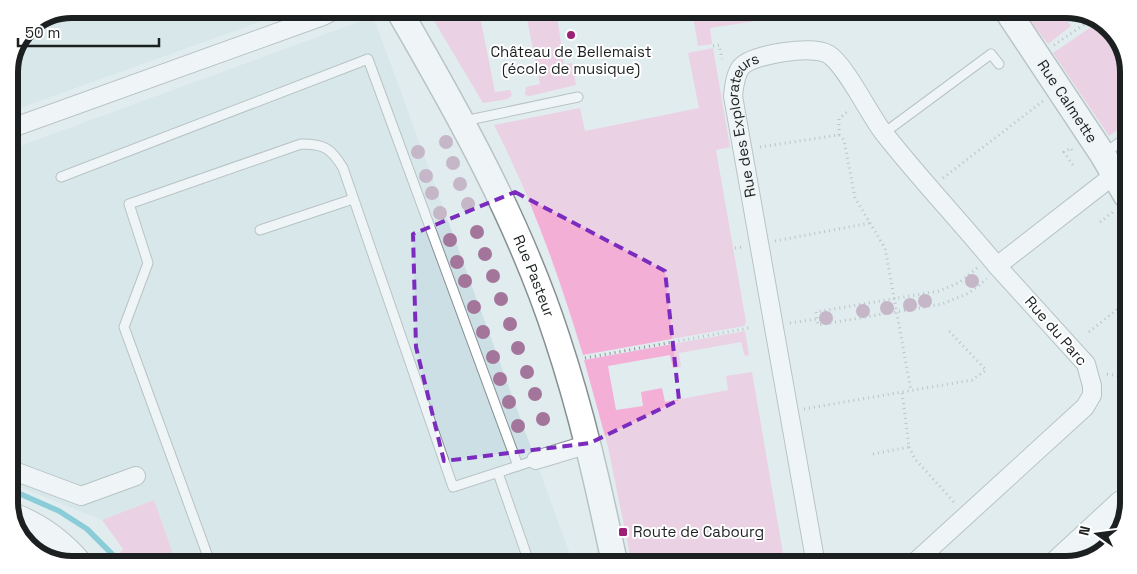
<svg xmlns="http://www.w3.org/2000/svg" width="1137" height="574" font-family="'Space Grotesk',sans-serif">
<rect width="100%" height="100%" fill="#e1ecef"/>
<path fill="#cbdfe4" d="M71,9H296L9,112V68L27,27Z
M372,17L376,24L574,565H177L154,500L102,520L9,483V150Z"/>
<path fill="#f4afd7" d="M427,9H489L479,11L495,92L510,90L512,95L508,99L483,103Z
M525,9H556L564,64L572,63L576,85L530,96L525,95L526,87L540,84Z
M692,9H730L731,13L765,9H800L756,15V21L710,28L712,44L698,46Z
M1021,9H1058L1071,26L1048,44Z
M1100,21L1118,37L1128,68L1127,123L1109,136L1053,53Z
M713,48L730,147L716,150L746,322L744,326L583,355C559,276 532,199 494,125L580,108L585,131L699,108L688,53Z
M745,331L749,355L745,356L741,342L679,353L681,367L673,368L670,355L608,366L616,410L643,406L641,392L662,388L665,402L728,390L726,376L752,372L785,565H632L608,447L584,360Z
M154,500L177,565H111L123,549L102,520Z
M15,525L71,565L43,559L19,537Z"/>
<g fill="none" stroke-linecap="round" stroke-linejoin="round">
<path stroke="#20a7be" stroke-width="5.5" d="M9,489L59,511L87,529L112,554"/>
<defs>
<path id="lane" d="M464,121L578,97
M884,133L991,54L999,64
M1105,153L1127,137
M61,177L368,59L518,466
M260,230L353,199
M498,473L530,565
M211,565L124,327L148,263L129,204L301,144C324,144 331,148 343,168L453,487L536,460"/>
<g id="street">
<path d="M9,129L323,16L337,9"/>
<path d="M536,460L589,444"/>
<path d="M9,469L81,496L136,476"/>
<path id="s1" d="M816,565L733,96C734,87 735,75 741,67C752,54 813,45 828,54C845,64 869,114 883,132C919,178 960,221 997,266"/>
<path d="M912,565L1085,407L1092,395V386L1086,364L997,266L1114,175"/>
</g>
<g id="secondary">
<path id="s2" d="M398,9C459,114 519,221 557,338C582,413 599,489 615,565"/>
<path id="s3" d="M1006,9L1103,155L1126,195"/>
</g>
<path id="highway" d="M12,517C39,527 61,544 79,565
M1057,565L1122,505"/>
</defs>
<use href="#lane" stroke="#869093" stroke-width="11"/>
<use href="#street" stroke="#869093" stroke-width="20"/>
<use href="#secondary" stroke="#869093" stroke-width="28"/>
<use href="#highway" stroke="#869093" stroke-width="30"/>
<path stroke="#8a9294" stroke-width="3" stroke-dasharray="1 4" stroke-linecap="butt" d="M1054,45L1095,17
M713,46L719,45L722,59
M839,135V119L849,110
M760,147L839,135L844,140L855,198L885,248L911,391
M1072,150L1071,148L1064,152L1075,168
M943,178L1043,101
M1100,222L1113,212
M775,241L870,223
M735,248L743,247
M977,268L960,282L939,291L816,312L818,325L942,304L969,293L987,279
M790,323L817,319
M1089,332L1125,303
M585,358L749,328
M1107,374L1124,377
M804,409L972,380L986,370L949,331
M909,447L915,459L954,502
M873,454L909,447L902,392
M843,562V565"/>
<use href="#lane" stroke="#fff" stroke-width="9"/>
<use href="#street" stroke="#fff" stroke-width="18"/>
<use href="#secondary" stroke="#fff" stroke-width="25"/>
<use href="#highway" stroke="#fff" stroke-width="28"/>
</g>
<g fill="#a3759a">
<circle cx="446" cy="142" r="7"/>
<circle cx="418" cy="152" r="7"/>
<circle cx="453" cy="163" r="7"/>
<circle cx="426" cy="176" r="7"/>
<circle cx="460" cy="184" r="7"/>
<circle cx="432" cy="193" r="7"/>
<circle cx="468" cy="204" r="7"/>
<circle cx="440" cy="213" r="7"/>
<circle cx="477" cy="232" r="7"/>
<circle cx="450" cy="240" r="7"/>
<circle cx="485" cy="254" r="7"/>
<circle cx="457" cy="262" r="7"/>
<circle cx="493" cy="276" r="7"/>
<circle cx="465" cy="281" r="7"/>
<circle cx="972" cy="281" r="7"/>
<circle cx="501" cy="299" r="7"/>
<circle cx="925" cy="301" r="7"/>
<circle cx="910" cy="305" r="7"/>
<circle cx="474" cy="307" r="7"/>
<circle cx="887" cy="308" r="7"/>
<circle cx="863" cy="311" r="7"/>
<circle cx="826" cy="318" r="7"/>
<circle cx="510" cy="324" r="7"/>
<circle cx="483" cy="332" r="7"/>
<circle cx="518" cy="348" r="7"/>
<circle cx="493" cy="357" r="7"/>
<circle cx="527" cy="372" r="7"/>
<circle cx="500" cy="379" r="7"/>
<circle cx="535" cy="394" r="7"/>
<circle cx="509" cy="402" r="7"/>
<circle cx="543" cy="419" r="7"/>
<circle cx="518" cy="426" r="7"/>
</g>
<path d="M0 0H1137V574H0ZM515,192L665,271L679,400L590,443L444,461L416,347L413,234Z" fill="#e1ecef" fill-opacity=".55" fill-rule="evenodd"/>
<path fill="none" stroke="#7b2cbf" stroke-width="4" stroke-dasharray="10 6" stroke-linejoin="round" d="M515,192L665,271L679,400L590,443L444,461L416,347L413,234Z"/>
<g fill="#9d2076" stroke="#fff" stroke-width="2">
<circle cx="571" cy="35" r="5"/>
<rect x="618" y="527" width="10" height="10" rx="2.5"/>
</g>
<g text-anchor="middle" stroke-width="4" stroke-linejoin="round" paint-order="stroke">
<g font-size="15" fill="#1c2021" stroke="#fff">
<text x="571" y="57">Château de Bellemaist<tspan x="571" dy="17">(école de musique)</tspan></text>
<text x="633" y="537" text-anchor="start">Route de Cabourg</text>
</g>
<g font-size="15" fill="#1c2021" stroke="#fff">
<text dy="5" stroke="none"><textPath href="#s3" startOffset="111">Rue Calmette</textPath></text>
<text dy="5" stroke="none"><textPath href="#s1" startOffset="450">Rue des Explorateurs</textPath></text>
<text dy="5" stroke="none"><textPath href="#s2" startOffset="300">Rue Pasteur</textPath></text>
<text transform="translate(1056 331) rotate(49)" y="5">Rue du Parc</text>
</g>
</g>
<path d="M0 0H1137V574H0ZM72 18H1066A54 54 0 0 1 1120 72V502A54 54 0 0 1 1066 556H72A54 54 0 0 1 18 502V72A54 54 0 0 1 72 18Z" fill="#fff" fill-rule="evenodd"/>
<path fill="none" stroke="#1c2021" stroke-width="6" d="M72 18H1066A54 54 0 0 1 1120 72V502A54 54 0 0 1 1066 556H72A54 54 0 0 1 18 502V72A54 54 0 0 1 72 18Z"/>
<g transform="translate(1097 534) rotate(284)" stroke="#ffffff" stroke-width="4" paint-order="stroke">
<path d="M0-4L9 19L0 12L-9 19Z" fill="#1c2021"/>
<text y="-8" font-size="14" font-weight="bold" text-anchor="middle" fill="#1c2021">N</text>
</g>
<path d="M18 38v8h141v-8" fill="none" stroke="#1c2021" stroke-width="2.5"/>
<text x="25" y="38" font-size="15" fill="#1c2021" stroke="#ffffff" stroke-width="4" paint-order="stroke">50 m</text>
</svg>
